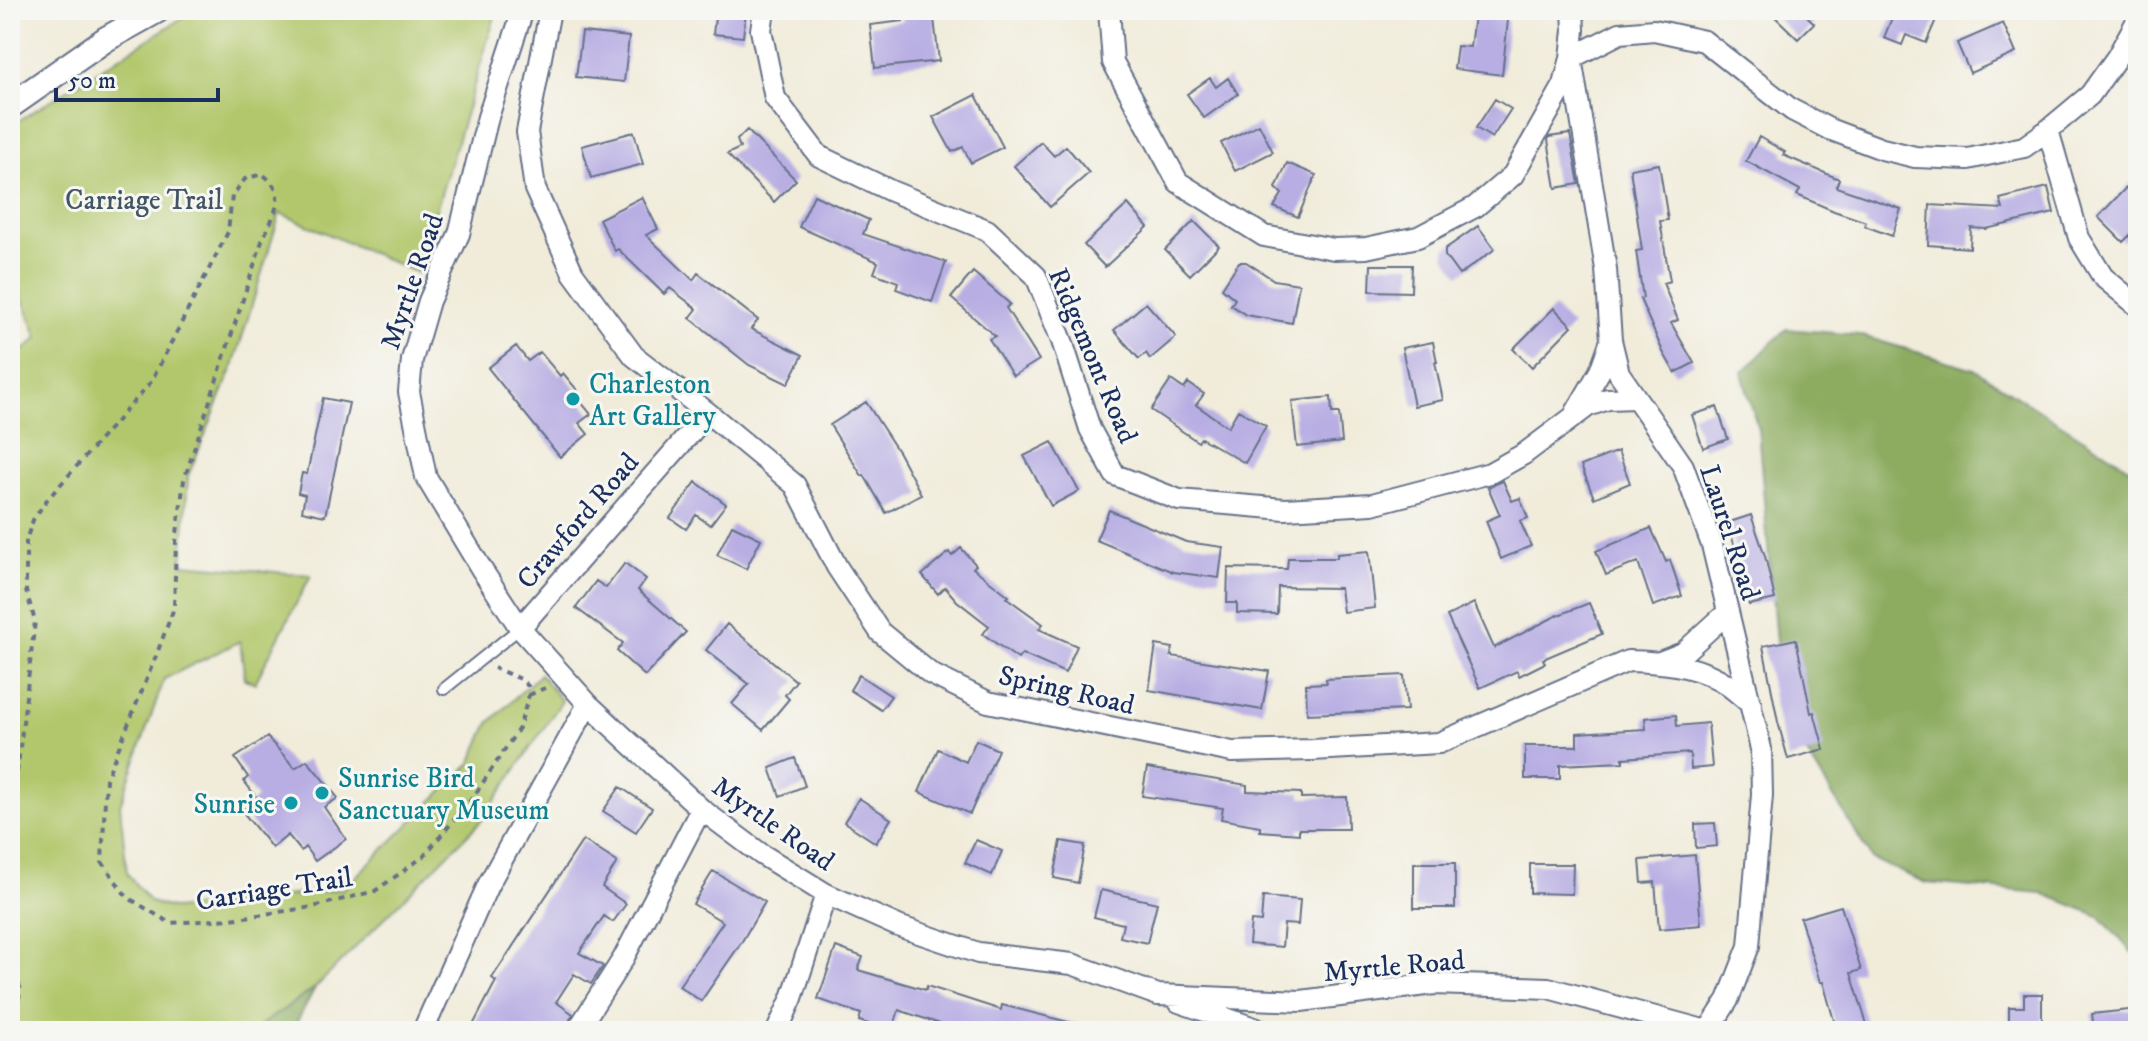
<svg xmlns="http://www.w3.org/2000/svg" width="2148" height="1041" font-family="'IM FELL DW Pica',serif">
<rect width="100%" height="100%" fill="#f6f6f2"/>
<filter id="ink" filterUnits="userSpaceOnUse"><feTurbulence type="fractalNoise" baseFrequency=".0125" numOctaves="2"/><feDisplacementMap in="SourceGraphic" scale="16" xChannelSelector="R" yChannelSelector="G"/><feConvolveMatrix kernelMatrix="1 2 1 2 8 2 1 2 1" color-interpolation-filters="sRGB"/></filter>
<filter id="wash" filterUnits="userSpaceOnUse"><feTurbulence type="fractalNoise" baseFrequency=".006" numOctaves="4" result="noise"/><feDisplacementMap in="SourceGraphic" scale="32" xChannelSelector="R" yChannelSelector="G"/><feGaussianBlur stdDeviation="1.8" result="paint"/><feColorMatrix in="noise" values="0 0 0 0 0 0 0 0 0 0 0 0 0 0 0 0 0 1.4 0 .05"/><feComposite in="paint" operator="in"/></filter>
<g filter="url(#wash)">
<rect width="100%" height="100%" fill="#f1ecda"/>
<path fill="#b2c76c" stroke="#667b65" stroke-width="2" d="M195,10H497L417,273L280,213L233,367L188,476L182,564L311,575L255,683L245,679L240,641L164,679L120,805L127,873L150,902L175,909L343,889L471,763L489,723L540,674L562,701L482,820L315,988L252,1031H10V361L38,338L10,267V126Z"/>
<path fill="#8dac60" stroke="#546e5f" stroke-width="2" d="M1786,329L1859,335L1974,369L2138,473V959L2099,916L2042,893L1926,883L1872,859L1782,713L1758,429L1742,373Z
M315,988L292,1031H252Z"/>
<g id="blocks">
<path fill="#b8aee3" d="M716,10H746L743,37L713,34Z
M902,10H933L939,61L875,68L870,25L903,21Z
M1768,10H1801L1814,23L1798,39Z
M1895,10H1926L1938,15L1926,43L1906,35L1902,45L1884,38Z
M1474,16L1508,20L1502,75L1454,69L1457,46L1470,47Z
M2003,23L2016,53L1970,73L1957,43Z
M582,32L629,37L624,82L576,77Z
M1210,78L1216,87L1228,78L1238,94L1204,118L1187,94Z
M976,95L1003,147L971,163L963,147L952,152L933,117Z
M1495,99L1511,109L1492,138L1476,128Z
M1259,124L1273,152L1235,171L1221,143Z
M747,130L796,180L774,202L727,154L740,148L737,140Z
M634,132L643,164L591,178L582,146Z
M1570,134L1579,184L1556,188L1548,140L1549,137Z
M1759,137L1785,152L1783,155L1839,179L1836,187L1901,209L1892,236L1865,226L1866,222L1834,211L1797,195L1800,190L1746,161Z
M1041,142L1054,156L1066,146L1089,173L1050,207L1014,166Z
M1287,163L1316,175L1298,217L1274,207L1282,194L1276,188Z
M1659,164L1668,220L1660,221L1670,281L1663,283L1678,320L1671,323L1694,363L1675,373L1663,352L1640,299L1643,298L1636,251L1642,250L1630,169Z
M2138,175V227L2123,242L2098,217Z
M2048,187L2054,213L1986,229L1971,228L1970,248L1928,245L1930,205L2003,209L2000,199Z
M814,195L869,220L863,234L946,262L932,302L896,289L898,282L874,273L878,262L799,227Z
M642,197L658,229L646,235L693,280L698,273L758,320L751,329L803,355L788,384L749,365L690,318L697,309L670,288L664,294L618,249L615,251L599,219Z
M1128,204L1148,227L1105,267L1084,245Z
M1194,221L1219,246L1190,275L1165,250Z
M1478,226L1495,249L1459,275L1445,256V249Z
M1239,262H1246L1274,280L1299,284L1292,323L1246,315L1231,305L1235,299L1222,288Z
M1371,265H1412L1411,292L1370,291Z
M973,272L1010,304L1006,308L1039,360L1013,376L989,339L995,336L951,298Z
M1146,303L1176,337L1150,359L1146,353L1139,359L1114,330Z
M1554,308L1572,326L1532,367L1513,349Z
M1433,342L1437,362H1435L1443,400L1414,406L1402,348Z
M516,346L528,361L540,352L560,376L563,373L578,391L574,394L591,414L579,423L588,434L560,457L488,368Z
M1171,380L1184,389L1188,383L1204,394L1196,405L1228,427L1238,410L1266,426L1245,463L1201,438L1198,442L1151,410Z
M1331,397L1332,413H1339L1342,442L1297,447L1292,401Z
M323,398L349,403L325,516L302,511L305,495L298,493L302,473L307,474Z
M866,402L899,453L921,494L886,513L864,475L862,476L830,425Z
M1717,407L1728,439L1703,448L1692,415Z
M1052,442L1079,491L1051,506L1024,456Z
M1618,451L1630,483L1594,498L1581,466Z
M1503,481L1512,501L1520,498L1528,518L1520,521L1531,546L1501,559L1486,521L1500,515L1488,487Z
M696,482L726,504L710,525L696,515L686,529L670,518Z
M1109,510L1186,542L1223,547L1219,578L1173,572L1096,540Z
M1751,515L1765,556L1775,599L1749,605L1742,574H1744L1727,523Z
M732,525L761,539L746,569L717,555Z
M1651,528L1666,562L1670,560L1682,596L1653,606L1638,562L1606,575L1596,551Z
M961,548L976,565L973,568L1009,596L1007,598L1043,624L1039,629L1077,646L1065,673L1022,654L1018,659L983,634L989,626L957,601L945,587L938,594L922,575L949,552L952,556Z
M1369,551L1375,608L1343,612L1340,588L1278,587L1277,614L1237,613V603H1227L1228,568L1287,569L1288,558H1337V554Z
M625,563L646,579L638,590L686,632L645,676L617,651L623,643L576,608L596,581L606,588Z
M1474,603L1494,648L1556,616L1589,603L1602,634L1543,659L1545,663L1519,676L1517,671L1480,688L1447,616Z
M727,624L796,681L785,695L789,699L763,730L732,704L749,684L706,650Z
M1796,639L1811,713L1814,712L1824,749L1788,759L1778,722L1763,646Z
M1156,645L1173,648L1171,656L1269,671L1262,710L1149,690Z
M859,675L891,696L881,710L850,690Z
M1404,675L1407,710L1307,714L1306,684L1327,683L1326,679Z
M1676,715L1677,726L1708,723L1712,767L1691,769L1690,753L1623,758V762L1560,765V779H1525V746H1577V733L1646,729L1645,718Z
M267,737L295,768L307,760L338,798L324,807L346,839L315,861L305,847L301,851L288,835L272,848L242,811L257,798L244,781L248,777L235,758Z
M976,740L998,750L970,814L919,792L938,749L966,762Z
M795,758L805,786L780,796L770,768Z
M1147,768L1247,785V791L1301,793V798L1347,797L1348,829H1299V834L1260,831V826L1221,819L1223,808L1142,796Z
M620,787L652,808L636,832L603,811Z
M859,798L891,819L876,843L844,822Z
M1715,823L1717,846L1696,848L1695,824Z
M583,840L617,862L602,887L626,904L613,922L604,916L579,953L603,966L591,984L574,974L556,1002L573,1014L564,1031H470L496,981L492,978Z
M976,840L1002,851L992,875L965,863Z
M1061,841L1085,845L1078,883L1054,878Z
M1695,855L1701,925L1659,929L1655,882L1642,883L1640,860Z
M1414,863H1455V908H1414Z
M1530,864H1573L1572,894L1530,893Z
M713,871L765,902L741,943L701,1001L679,986L723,922L693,904Z
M1101,890L1157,903L1147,943L1120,937L1123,924L1094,917Z
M1263,897L1300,900L1298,925L1284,924L1282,947L1249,944L1251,921L1261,922Z
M1841,906L1861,970L1851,973L1869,1031H1837L1823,982H1820L1800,918Z
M836,947L863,957L858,970L926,990L927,986L1001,1010L1002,1005L1080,1025L1079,1031H961L899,1010L892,1031L859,1021L861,1014L818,999Z
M2024,994H2042V1031H2009V1007H2024Z
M2138,1009V1031H2094L2092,1014Z"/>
</g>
</g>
<g filter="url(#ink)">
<use href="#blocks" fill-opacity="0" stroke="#667189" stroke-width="2"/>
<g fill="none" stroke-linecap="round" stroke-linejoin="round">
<defs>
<path id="service" d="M444,689L520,628"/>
<path id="minor" d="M523,10L488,117L459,234L429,301L412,360L409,392L426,477L482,570L520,628L588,704L701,809L761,854L826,894L898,926L978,953L1072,964L1158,995L1301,1001L1434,984L1548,988L1707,1031
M550,10L527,132L535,189L573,273L634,356L708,413L795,485L837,567L880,632L931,674L988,702L1232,752L1312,750L1439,743L1628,661C1660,662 1691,664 1720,680C1731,686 1741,696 1751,704
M764,10L761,30L775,98L819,156L891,191L987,230L1036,276L1062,341L1090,429L1115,475L1179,500L1285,509L1372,504L1490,473L1524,454L1588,406L1608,399L1636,398
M1109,10L1113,62L1178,182L1264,236L1334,249L1366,248L1418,237L1475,207L1513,175L1564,85L1571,58L1574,30L1573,10
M2048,130L2079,238L2103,277L2138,306
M1576,412L1600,371L1611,340
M520,628L708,413
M1660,662L1683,653L1728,612
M1179,1002L1263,1031
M423,1031L488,885L588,704
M577,1031L623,959L701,809
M777,1031L792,998L826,894
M1708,1031L1728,1000L1749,946L1762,795L1761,749L1712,545L1683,466L1619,373L1611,340L1606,269L1571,58L1620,33L1654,30L1704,41L1792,110L1829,129L1882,149L1915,157L1968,159L2024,147L2048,130L2090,95L2117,57L2138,19"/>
<path id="tertiary" d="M10,106L106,39L158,10"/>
</defs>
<use href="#service" stroke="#667189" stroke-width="14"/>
<use href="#minor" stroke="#667189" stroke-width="24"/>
<use href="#tertiary" stroke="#667189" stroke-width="28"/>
<path stroke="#667189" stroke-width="4" stroke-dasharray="6 6" stroke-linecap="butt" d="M529,695L545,688
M10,832L35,621L26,591V540L33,520L46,501L151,382L228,232L232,196L245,179L262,174C290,193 273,216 262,241L184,480L176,541L174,608L156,656L106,779L102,862L127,897L170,923L231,919L313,907L375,891L423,857L474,796L519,728L529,695L528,686L521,679L494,668
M10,961L21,990L17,1005L10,1010"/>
<use href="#service" stroke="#fff" stroke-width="10"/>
<use href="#minor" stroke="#fff" stroke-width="20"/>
<use href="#tertiary" stroke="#fff" stroke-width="24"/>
</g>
</g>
<g fill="#0f9aa8" stroke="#f6f6f2" stroke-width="3">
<circle cx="573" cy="399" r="8"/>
<circle cx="322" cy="793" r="8"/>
<circle cx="291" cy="803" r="8"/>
</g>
<g text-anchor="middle" stroke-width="6" stroke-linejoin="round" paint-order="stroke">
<g font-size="28" fill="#415562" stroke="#f6f6f2">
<text x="144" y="209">Carriage Trail</text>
</g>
<g font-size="28" fill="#1b2f5e" stroke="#f6f6f2">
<text transform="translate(411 281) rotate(-71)" y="10">Myrtle Road</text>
<text transform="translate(1094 355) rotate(67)" y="10">Ridgemont Road</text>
<text transform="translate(577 520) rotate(-49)" y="10">Crawford Road</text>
<text transform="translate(1731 532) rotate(72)" y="10">Laurel Road</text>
<text transform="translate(1067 689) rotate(13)" y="10">Spring Road</text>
<text transform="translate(774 823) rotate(35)" y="10">Myrtle Road</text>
<text transform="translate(274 888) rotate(-9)" y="10">Carriage Trail</text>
<text transform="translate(1394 965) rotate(-5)" y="10">Myrtle Road</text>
</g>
<g font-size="28" fill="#0d838f" stroke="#f6f6f2" text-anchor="start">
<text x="589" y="393">Charleston<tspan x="589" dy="32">Art Gallery</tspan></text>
<text x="338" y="787">Sunrise Bird<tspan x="338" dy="32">Sanctuary Museum</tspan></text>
<text x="275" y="813" text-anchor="end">Sunrise</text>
</g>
</g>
<rect width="2148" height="1041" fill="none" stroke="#f6f6f2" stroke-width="40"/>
<path d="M56 88v12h162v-12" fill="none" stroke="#1b2f5e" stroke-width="4"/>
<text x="68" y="88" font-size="24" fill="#1b2f5e" stroke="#f6f6f2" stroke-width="6" paint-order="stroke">50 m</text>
</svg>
